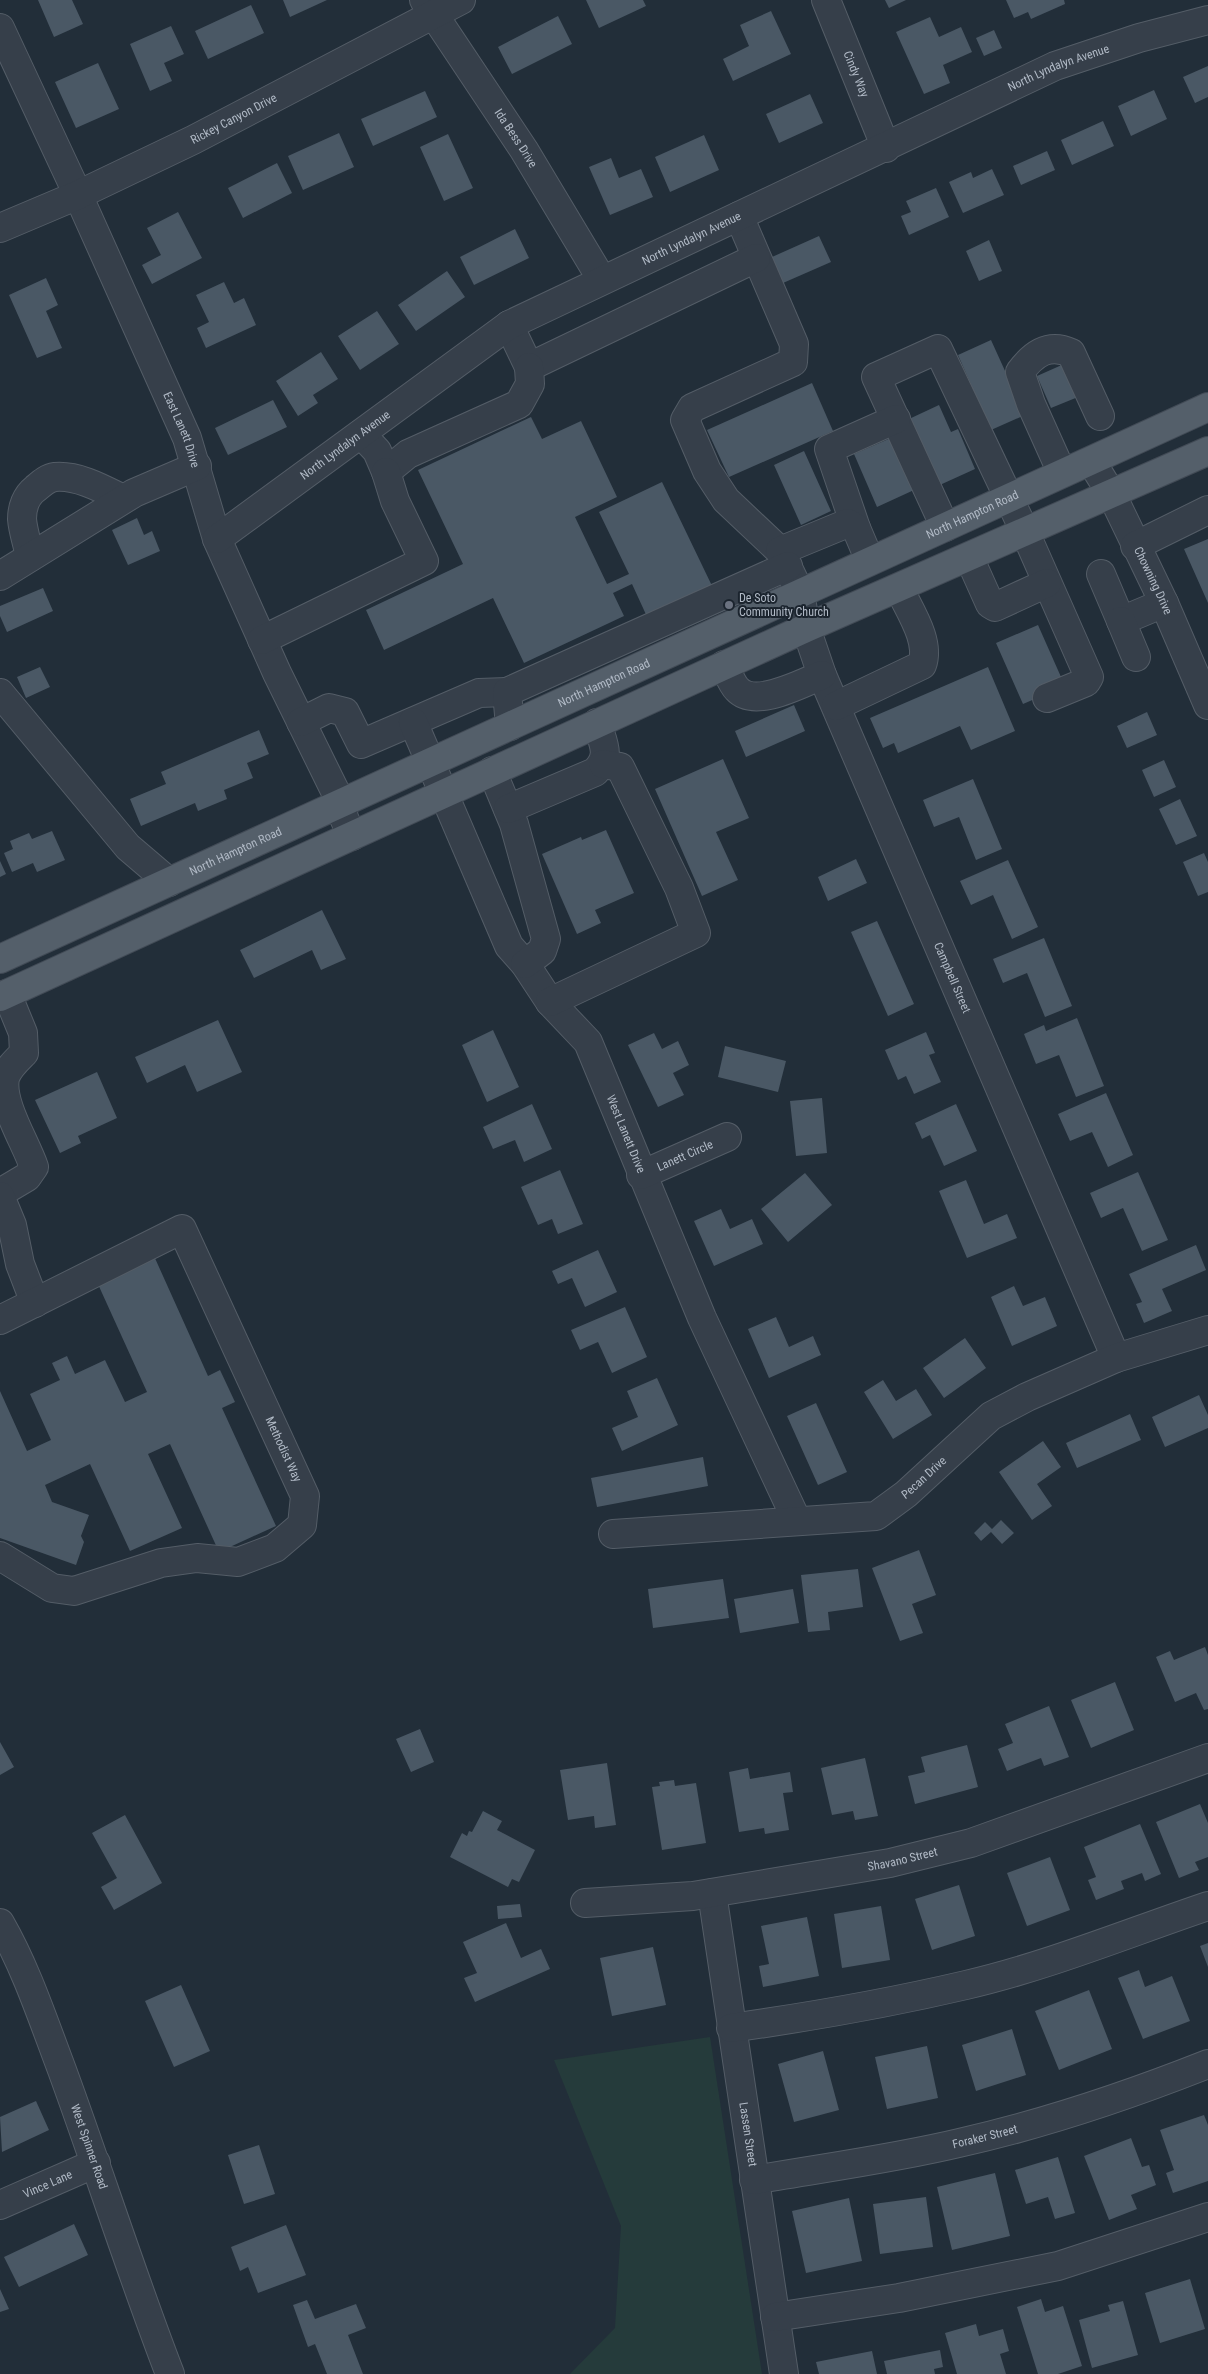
<svg xmlns="http://www.w3.org/2000/svg" width="1208" height="2374" font-family="'Roboto Condensed',sans-serif">
<rect width="100%" height="100%" fill="#222e39"/>
<path fill="#253b3b" d="M710,2037L762,2374H570L615,2328L621,2226L554,2060Z"/>
<path fill="#4a5865" d="M38,0H72L83,24L54,37Z
M283,0H327L290,17Z
M586,0H643L646,6L599,28Z
M885,0H906L889,8Z
M1006,0H1064L1065,4L1031,19L1028,12L1014,18Z
M251,5L264,33L208,59L195,31Z
M771,11L791,54L733,81L723,59L749,46L740,25Z
M558,16L572,44L512,74L498,47Z
M930,17L939,37L961,27L972,52L943,65L950,83L924,94L896,32Z
M171,26L184,54L164,63L172,81L150,91L130,44Z
M994,30L1002,48L984,56L976,38Z
M98,63L119,109L76,128L55,82Z
M1208,66V97L1195,103L1183,77Z
M1154,90L1167,119L1131,136L1118,106Z
M425,91L437,117L373,146L361,119Z
M810,94L823,123L779,143L766,114Z
M1103,121L1114,146L1072,165L1061,140Z
M339,133L354,167L303,190L288,156Z
M448,134L473,188L444,201L420,147Z
M704,135L719,170L670,192L655,157Z
M1047,151L1055,170L1021,185L1013,166Z
M611,158L619,178L641,169L653,197L610,215L589,167Z
M277,163L292,193L243,218L228,188Z
M992,169L1004,195L963,213L949,182L971,172L973,178Z
M936,188L949,217L909,235L901,216L911,212L906,201Z
M178,212L202,258L152,284L142,265L161,255L147,228Z
M515,229L529,258L474,285L460,257Z
M819,236L831,262L783,283L772,257Z
M989,240L1002,271L979,281L966,251Z
M447,271L465,297L416,331L398,305Z
M46,278L58,305L46,311L62,348L37,358L9,295Z
M224,282L234,303L244,298L256,325L206,348L197,328L209,322L196,295Z
M377,311L399,344L360,370L338,336Z
M991,340L1025,415L991,430L958,355Z
M321,352L338,379L313,395L318,403L298,416L276,381Z
M1064,364L1078,397L1051,408L1037,376Z
M812,383L833,431L729,477L707,430Z
M273,400L287,427L228,455L215,428Z
M939,405L951,432L958,429L975,469L931,489L909,419Z
M531,417L542,439L581,421L617,497L575,517L607,584L629,574L599,512L662,482L714,590L649,621L632,584L613,593L624,616L524,663L493,598L384,650L366,610L463,564L418,470Z
M891,438L914,490L877,507L854,454Z
M804,451L831,511L801,525L774,465Z
M137,518L144,535L152,531L160,551L128,565L112,530Z
M1208,539V603L1184,549Z
M43,588L53,611L7,632L0,616V606Z
M1038,625L1065,686L1023,704L996,643Z
M40,667L50,687L26,698L17,677Z
M988,667L1015,731L971,750L960,726L898,753L894,743L883,748L870,718Z
M794,705L805,731L746,757L735,731Z
M1147,712L1157,735L1127,748L1117,726Z
M259,730L269,754L247,763L253,778L224,790L227,799L198,811L195,803L141,826L130,799L166,784L161,772Z
M723,759L749,818L716,832L738,880L702,896L655,789Z
M1164,760L1176,787L1154,797L1142,770Z
M973,779L1002,849L976,860L959,817L934,827L923,800Z
M1180,799L1197,836L1176,845L1159,809Z
M606,830L634,893L595,910L601,923L577,934L542,854L581,837L582,840Z
M52,831L65,860L37,872L33,863L12,872L4,853L13,849L10,841L29,833L32,839Z
M1204,853L1208,862V892L1198,896L1183,862Z
M856,859L867,883L828,901L818,877Z
M1008,860L1038,927L1012,939L993,895L971,905L960,881Z
M0,861L6,874L0,877Z
M322,910L346,959L321,970L312,950L254,978L240,950Z
M877,921L914,1004L888,1016L851,932Z
M1044,938L1072,1006L1045,1017L1027,973L1003,983L993,959Z
M1077,1018L1104,1086L1076,1097L1059,1055L1036,1064L1024,1034L1044,1025L1046,1031Z
M218,1020L242,1072L197,1092L185,1065L147,1083L135,1057Z
M493,1030L519,1087L487,1102L462,1045Z
M926,1032L935,1053L929,1055L941,1082L914,1094L906,1076L898,1080L885,1050Z
M654,1033L662,1049L678,1041L689,1065L673,1073L684,1095L658,1107L628,1045Z
M725,1046L786,1061L778,1092L718,1077Z
M97,1072L117,1118L78,1136L81,1143L60,1153L35,1100Z
M1106,1093L1133,1155L1108,1167L1092,1132L1070,1141L1058,1114Z
M822,1098L827,1153L796,1156L790,1101Z
M532,1104L552,1149L524,1162L515,1140L493,1149L483,1127Z
M956,1104L977,1151L944,1166L930,1135L922,1139L915,1123Z
M560,1170L583,1224L558,1234L552,1219L538,1225L521,1187Z
M1138,1172L1168,1240L1142,1251L1123,1208L1101,1218L1090,1193Z
M805,1173L832,1205L788,1242L761,1209Z
M966,1180L984,1224L1007,1214L1017,1238L967,1258L939,1191Z
M721,1209L730,1229L752,1219L763,1244L714,1266L694,1221Z
M1196,1245L1206,1270L1162,1289L1172,1311L1144,1323L1136,1304L1142,1302L1129,1274Z
M598,1250L617,1292L585,1307L572,1278L558,1284L552,1271Z
M154,1256L208,1376L220,1370L235,1402L222,1408L276,1526L219,1552L170,1444L148,1454L182,1528L130,1551L90,1464L45,1485L52,1502L89,1515L81,1536L84,1542L76,1565L0,1538V1391L27,1451L51,1440L30,1394L60,1380L52,1363L67,1356L75,1374L105,1360L125,1402L147,1392L97,1282Z
M1014,1286L1023,1306L1045,1297L1057,1326L1012,1346L991,1297Z
M625,1307L647,1357L612,1373L598,1342L580,1350L571,1330Z
M776,1317L789,1347L813,1336L821,1355L769,1378L748,1329Z
M965,1338L986,1368L944,1398L923,1368Z
M657,1378L678,1425L622,1451L612,1428L638,1417L627,1391Z
M883,1380L896,1401L916,1389L932,1415L893,1439L864,1392Z
M1199,1395L1208,1415V1428L1165,1447L1152,1417Z
M816,1403L847,1472L818,1485L787,1416Z
M1130,1414L1141,1440L1077,1468L1066,1443Z
M1043,1441L1061,1467L1037,1484L1052,1506L1032,1520L999,1472Z
M703,1457L708,1486L597,1507L591,1478Z
M1001,1520L1014,1533L1002,1544L991,1532L981,1541L974,1533L985,1522L992,1529Z
M919,1550L936,1595L912,1604L923,1633L900,1641L872,1568Z
M858,1569L863,1607L828,1612L830,1630L808,1632L801,1575Z
M723,1579L729,1618L653,1628L648,1589Z
M793,1589L799,1623L740,1633L734,1599Z
M1205,1647L1208,1655V1709L1204,1710L1196,1693L1175,1702L1156,1657L1170,1651L1174,1660Z
M1115,1682L1134,1730L1091,1748L1071,1700Z
M1049,1706L1069,1757L1044,1766L1041,1758L1007,1771L998,1749L1013,1743L1005,1724Z
M420,1729L434,1762L411,1772L396,1739Z
M0,1742L14,1767L0,1775Z
M967,1745L978,1787L915,1804L908,1776L925,1772L921,1757Z
M865,1758L878,1816L855,1820L853,1811L832,1815L821,1768Z
M607,1763L616,1825L595,1828L594,1816L568,1820L560,1770Z
M748,1768L750,1779L790,1772L793,1792L783,1793L789,1830L765,1834L764,1828L739,1832L729,1772Z
M674,1780L675,1786L696,1783L706,1843L662,1850L652,1787L660,1786L659,1782Z
M1200,1804L1208,1823V1857L1195,1862L1199,1870L1179,1878L1156,1822Z
M483,1811L502,1821L497,1830L535,1850L519,1882L512,1879L508,1887L450,1857L462,1833L467,1836L469,1831L472,1832Z
M125,1815L162,1883L114,1910L101,1887L117,1878L92,1833Z
M1140,1824L1161,1874L1145,1881L1142,1873L1121,1881L1124,1889L1096,1900L1088,1880L1096,1877L1084,1847Z
M1050,1857L1070,1910L1027,1926L1007,1873Z
M959,1885L975,1936L932,1950L915,1899Z
M520,1904L522,1917L498,1919L497,1906Z
M881,1906L890,1960L842,1968L834,1914Z
M807,1917L819,1976L763,1987L759,1966L769,1964L761,1926Z
M506,1923L521,1958L541,1949L550,1969L475,2002L464,1978L477,1973L463,1942Z
M1208,1943V1967L1200,1946Z
M653,1947L666,2005L612,2016L600,1958Z
M1139,1970L1145,1987L1172,1976L1190,2021L1143,2039L1118,1978Z
M181,1985L210,2051L174,2067L145,2001Z
M1089,1990L1112,2049L1059,2070L1035,2011Z
M1012,2029L1026,2075L976,2091L962,2045Z
M927,2046L938,2098L887,2109L875,2057Z
M823,2051L839,2110L794,2122L778,2064Z
M36,2101L49,2130L2,2152L0,2117Z
M1204,2115L1208,2125V2181L1173,2193L1166,2173L1174,2170L1160,2130Z
M1131,2138L1142,2167L1149,2165L1156,2185L1131,2195L1137,2209L1109,2220L1084,2156Z
M259,2145L275,2194L244,2204L228,2155Z
M1058,2157L1075,2213L1055,2219L1048,2197L1026,2204L1015,2170Z
M995,2173L1010,2236L952,2250L937,2187Z
M926,2197L933,2247L880,2254L873,2204Z
M849,2198L862,2261L806,2273L792,2211Z
M74,2224L88,2255L19,2287L4,2257Z
M286,2225L306,2275L258,2293L248,2267L240,2271L231,2247Z
M1190,2279L1205,2329L1160,2343L1145,2293Z
M0,2289L9,2309L0,2312Z
M1041,2299L1045,2312L1063,2306L1082,2366L1058,2374H1038L1017,2307Z
M307,2300L315,2319L356,2304L366,2328L348,2335L363,2374H327L315,2344L308,2347L293,2305Z
M1123,2301L1138,2355L1092,2368L1079,2320L1110,2311L1108,2305Z
M976,2324L979,2336L1003,2329L1009,2351L1000,2354L1006,2374H957L945,2333Z
M940,2350L943,2367L934,2369L935,2374H887L884,2361Z
M872,2351L877,2374H819L816,2362Z"/>
<g fill="none" stroke-linecap="round" stroke-linejoin="round">
<defs>
<g id="minor">
<path id="s1" d="M424,0L524,150L602,280"/>
<path id="s2" d="M826,0L886,148"/>
<path id="s3" d="M0,28L78,195L187,438L217,539L277,673L341,803L344,818L352,836"/>
<path d="M739,216L794,344L793,362L692,408L685,420L707,471L726,500L780,551"/>
<path id="s4" d="M0,228L78,195L193,140L461,0"/>
<path d="M509,325L529,367L756,258"/>
<path d="M361,434L377,451L386,472L408,454L519,404L530,384L529,367"/>
<path id="s5" d="M1091,461L1112,495L1164,603L1208,705"/>
<path d="M1062,473L1031,404L1020,372C1034,353 1049,343 1071,353L1100,416"/>
<path d="M945,527L876,377L938,349L1025,532L1089,677L1086,682L1047,698"/>
<path d="M856,528L829,449L896,419"/>
<path id="s6" d="M217,539L509,325L1055,66L1139,38L1208,20"/>
<path d="M1135,546L1208,510"/>
<path d="M30,557C28,545 23,532 22,519C22,508 26,496 35,489C41,484 47,478 55,477C78,475 103,489 123,499"/>
<path d="M969,557L990,604L995,607L1047,583"/>
<path id="s7" d="M870,561L856,528L848,523L780,551L800,593L806,628L822,675L1116,1358"/>
<path d="M1101,574L1121,621L1164,603"/>
<path d="M0,576L134,493L197,466"/>
<path d="M1121,621L1136,657"/>
<path d="M262,640L424,561L395,501L386,472"/>
<path d="M724,665C728,672 731,683 737,689C755,709 802,683 822,675"/>
<path d="M0,693L128,847L169,882"/>
<path d="M836,706L922,665C931,641 909,610 899,588"/>
<path d="M301,722L329,708L345,712L361,744L479,693L507,692"/>
<path id="s8" d="M413,722L509,946L525,964L550,1002L588,1042L702,1318L797,1521"/>
<path d="M510,726L507,692L788,566"/>
<path d="M492,771L514,824L546,939L542,951L525,964"/>
<path d="M508,809L595,772C612,755 603,744 597,723"/>
<path d="M550,1002L696,933L679,888L620,767L603,764"/>
<path id="s9" d="M641,1175L727,1137"/>
<path d="M0,1193L27,1177L34,1167C26,1143 0,1103 5,1078C8,1068 17,1060 24,1053L23,1033L7,994"/>
<path d="M0,1196L12,1225L20,1264L35,1303"/>
<path id="s10" d="M0,1320L182,1229L305,1496L302,1525L275,1548L238,1562L197,1558L161,1563L74,1591L52,1588L0,1556"/>
<path id="s11" d="M613,1534L876,1516L906,1494L991,1416L1027,1397L1116,1358L1208,1330"/>
<path id="s12" d="M712,1893L784,2374"/>
<path id="s13" d="M585,1903L693,1896L890,1863L971,1843L1208,1758"/>
<path id="s14" d="M0,1923C26,1968 43,2020 62,2070C99,2171 131,2273 170,2374"/>
<path d="M731,2028C809,2017 889,2003 966,1985C1048,1966 1128,1933 1208,1906"/>
<path id="s15" d="M754,2180C822,2168 892,2159 959,2143C1044,2124 1127,2096 1208,2064"/>
<path id="s16" d="M0,2205L96,2163"/>
<path d="M775,2317L899,2298L1058,2266L1208,2217"/>
</g>
<g id="major">
<path id="s17" d="M0,959L1208,407"/>
<path d="M0,997L806,628L1208,451"/>
</g>
</defs>
<use href="#minor" stroke="#545d67" stroke-width="30"/>
<use href="#major" stroke="#424b56" stroke-width="30"/>
<use href="#minor" stroke="#363f4a" stroke-width="28"/>
<use href="#major" stroke="#545f6a" stroke-width="28"/>
</g>
<circle fill="#6b7280" stroke="#1b242e" stroke-width="2" cx="729" cy="605" r="5"/>
<g text-anchor="middle" stroke-width="4" stroke-linejoin="round" paint-order="stroke">
<g font-size="12" fill="#b1bac6" stroke="#1b242e">
<text dy="4" stroke="none"><textPath href="#s6" startOffset="969">North Lyndalyn Avenue</textPath></text>
<text dy="4" stroke="none"><textPath href="#s2" startOffset="80">Cindy Way</textPath></text>
<text dy="4" stroke="none"><textPath href="#s4" startOffset="258">Rickey Canyon Drive</textPath></text>
<text dy="4" stroke="none"><textPath href="#s1" startOffset="166">Ida Bess Drive</textPath></text>
<text dy="4" stroke="none"><textPath href="#s6" startOffset="564">North Lyndalyn Avenue</textPath></text>
<text dy="4" stroke="none"><textPath href="#s3" startOffset="441">East Lanett Drive</textPath></text>
<text dy="4" stroke="none"><textPath href="#s6" startOffset="159">North Lyndalyn Avenue</textPath></text>
<text dy="4" stroke="none"><textPath href="#s17" startOffset="1069">North Hampton Road</textPath></text>
<text dy="4" stroke="none"><textPath href="#s5" startOffset="135">Chowning Drive</textPath></text>
<text dy="4" stroke="none"><textPath href="#s17" startOffset="664">North Hampton Road</textPath></text>
<text dy="4" stroke="none"><textPath href="#s17" startOffset="259">North Hampton Road</textPath></text>
<text dy="4" stroke="none"><textPath href="#s7" startOffset="580">Campbell Street</textPath></text>
<text dy="4" stroke="none"><textPath href="#s8" startOffset="468">West Lanett Drive</textPath></text>
<text dy="4" stroke="none"><textPath href="#s9" startOffset="48">Lanett Circle</textPath></text>
<text dy="4" stroke="none"><textPath href="#s10" startOffset="446">Methodist Way</textPath></text>
<text dy="4" stroke="none"><textPath href="#s11" startOffset="325">Pecan Drive</textPath></text>
<text dy="4" stroke="none"><textPath href="#s13" startOffset="321">Shavano Street</textPath></text>
<text dy="4" stroke="none"><textPath href="#s12" startOffset="244">Lassen Street</textPath></text>
<text dy="4" stroke="none"><textPath href="#s15" startOffset="235">Foraker Street</textPath></text>
<text dy="4" stroke="none"><textPath href="#s14" startOffset="241">West Spinner Road</textPath></text>
<text dy="4" stroke="none"><textPath href="#s16" startOffset="52">Vince Lane</textPath></text>
</g>
<g font-size="12" fill="#b1bac6" stroke="#1b242e" text-anchor="start">
<text x="739" y="602">De Soto<tspan x="739" dy="14">Community Church</tspan></text>
</g>
</g>
</svg>
